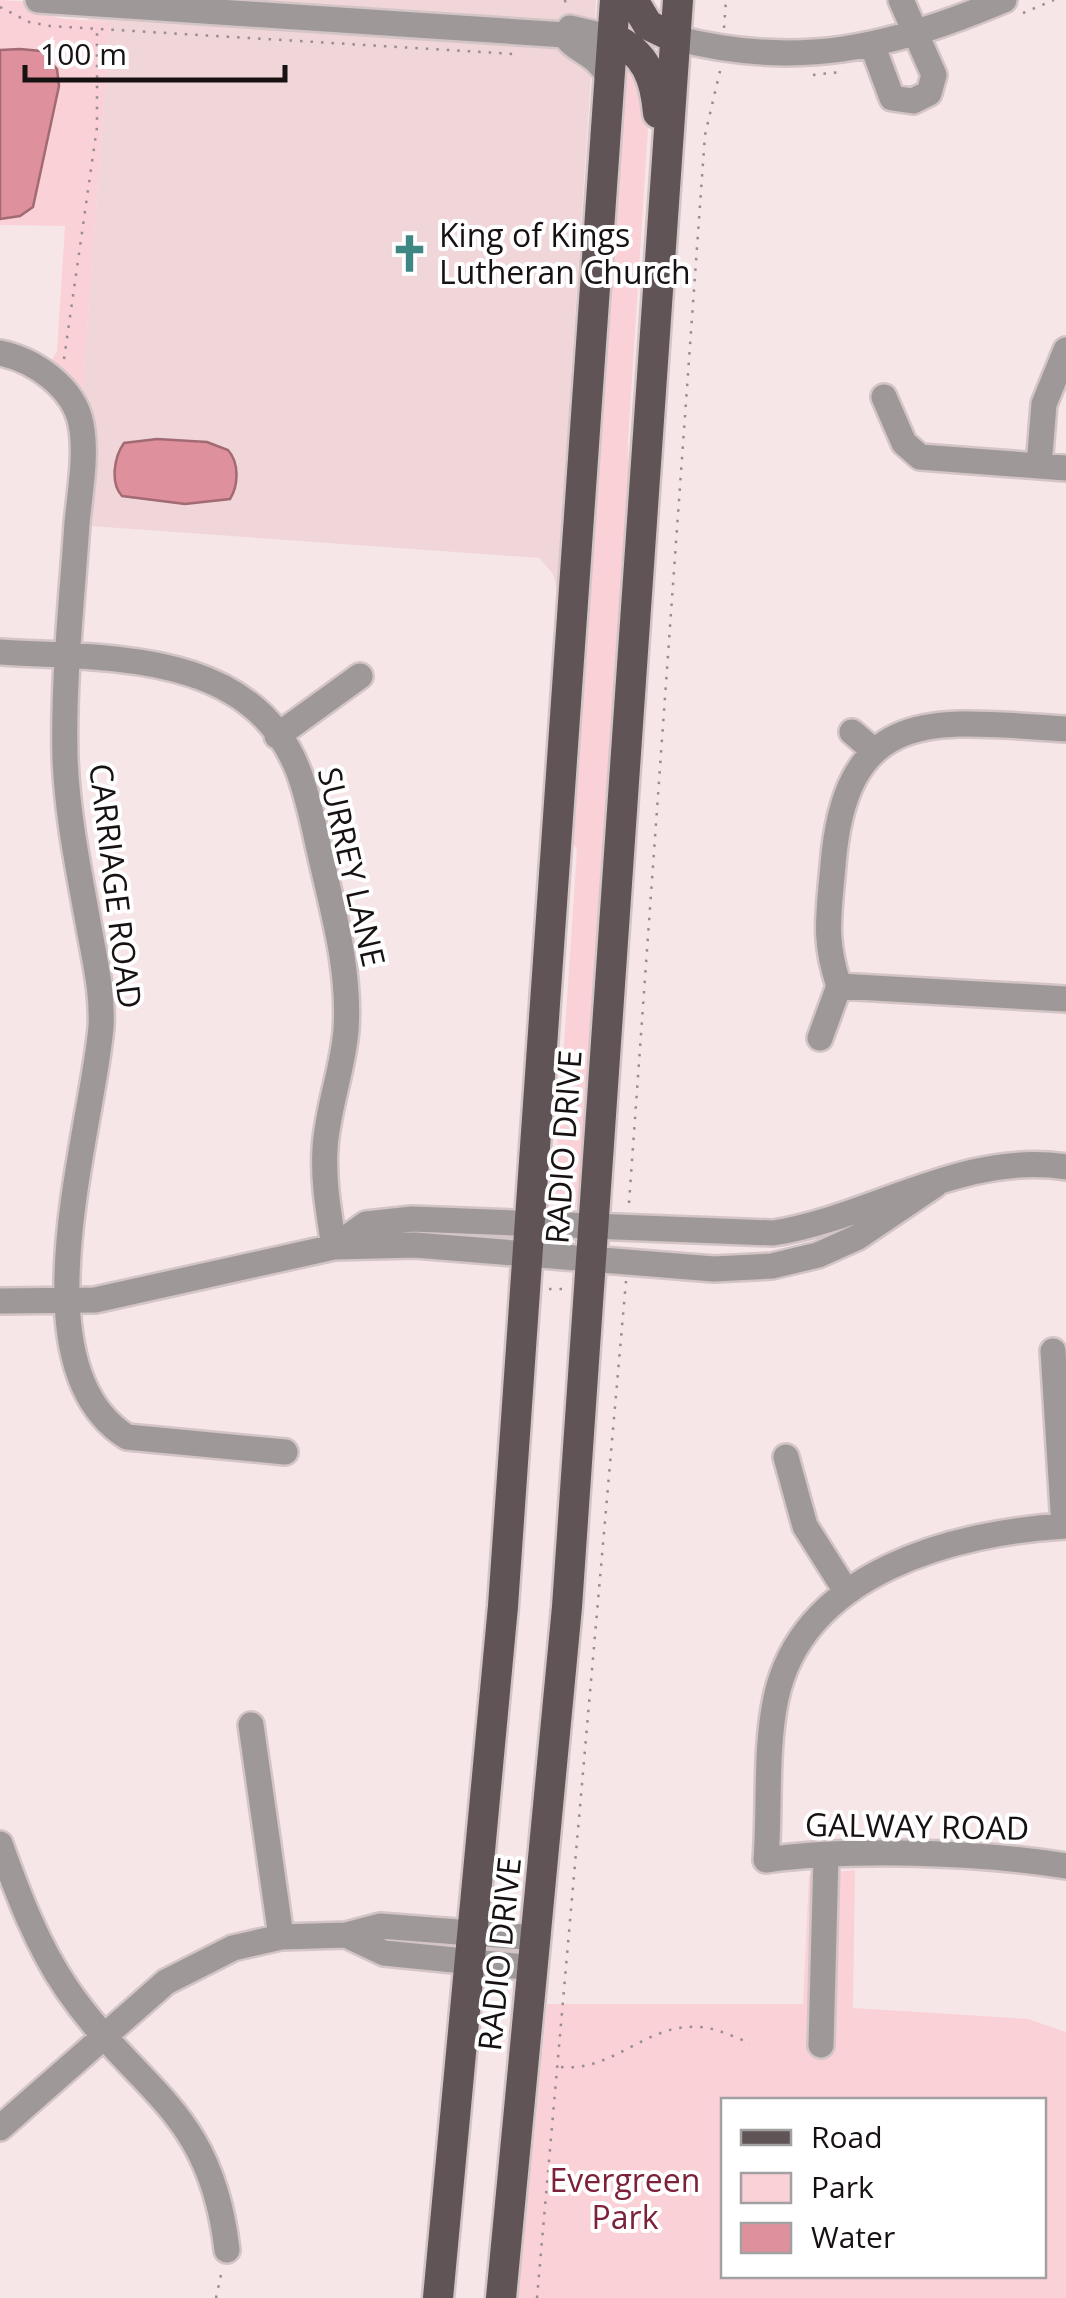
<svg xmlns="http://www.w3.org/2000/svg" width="1066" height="2298" font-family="'Open Sans',sans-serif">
<rect width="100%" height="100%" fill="#f7e6e8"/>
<path fill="#f0d6d9" d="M89,0H596L557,590L553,574L539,558L90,526L95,450L82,396L110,22L88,20Z"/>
<path fill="#f9d1d6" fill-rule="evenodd" d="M0,0L51,3L57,18L110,22L82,396L51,362L57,351L65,226L0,225Z
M625,62L641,78L649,113L628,441L630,520L585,1177L576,1208L567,1214L557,1208L554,1197L577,850L572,841Z
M855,1870L853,2008L1028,2019L1066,2032V2298H518L547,2004H803L809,1875ZM724,2100H1044V2276H724Z"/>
<path fill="#de909c" stroke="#a26a73" stroke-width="2.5" d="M20,49L41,51L57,69L59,86L33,207L20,216L0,219V50Z
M157,439L207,442L228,450C239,462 239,485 230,499L185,504L122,496C110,483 114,457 124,443Z"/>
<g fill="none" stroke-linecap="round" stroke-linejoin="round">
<defs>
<path id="minor" d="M38,0L565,35L570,28L613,38
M565,35C574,52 596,51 610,79
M675,38C798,70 890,48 1004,0
M873,47L892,98L913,101L929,93L934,75L901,0
M0,353C34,360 74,387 81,424C87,455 80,491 77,523C72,600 63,679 65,757C67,813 78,867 88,922C94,957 103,992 101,1027C92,1133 15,1367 127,1437L285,1452
M884,397L904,443L920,457L1066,468
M1039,466L1044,404L1066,350
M0,652C107,659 250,649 298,770C309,798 314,828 321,858C334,915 350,971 346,1030C343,1070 327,1109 325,1149C323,1183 329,1214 334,1247
M852,732L874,751
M277,736L360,676
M839,986C823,939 829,914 833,865C846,702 936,721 1066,729
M839,986L1066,999
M820,1038L839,986
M334,1247L366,1224L412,1219L773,1233C871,1218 963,1151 1066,1167
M0,1301L95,1300L334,1247L415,1245L714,1269L772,1266L818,1255L858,1237L935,1185
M1053,1351L1064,1526
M786,1457L805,1526L846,1591
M1066,1526C955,1532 803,1572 776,1698C765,1750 770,1807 766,1860C855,1848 978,1852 1066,1866
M251,1725L281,1937
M0,1844C18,1894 37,1945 67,1989C138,2092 211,2108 227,2250
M346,1935L384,1953L534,1968
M821,2045L826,1856
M0,2128L166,1982L233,1948L281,1937L346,1935L380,1926L537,1938"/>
<path id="major" d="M633,0L648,25L675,38
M613,38C646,53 655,78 658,113
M438,2298L503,1606L615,0
M501,2298L567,1607L678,0"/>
</defs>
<use href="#minor" stroke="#d3c4c6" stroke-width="30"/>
<use href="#major" stroke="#d3c4c6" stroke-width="35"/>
<path stroke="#988c8d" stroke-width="2.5" stroke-dasharray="2.5 8" stroke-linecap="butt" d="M565,0L566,9
M0,7L29,22L50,26L514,54
M1023,13L1054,0
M724,28L726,0
M813,75L840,72
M64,359L97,127V30
M629,1203L705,135L720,71
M549,1289H566
M561,2067C613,2072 646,2024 697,2027C715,2027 734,2037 750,2043
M216,2298L222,2270
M537,2298L626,1281"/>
<use href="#minor" stroke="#9f9898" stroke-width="25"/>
<use href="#major" stroke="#605456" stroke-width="30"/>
</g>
<defs>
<symbol id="church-bare" viewBox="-9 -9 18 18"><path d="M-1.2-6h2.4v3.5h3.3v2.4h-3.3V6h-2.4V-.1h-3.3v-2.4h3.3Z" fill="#3f8782" stroke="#fff" stroke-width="2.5" paint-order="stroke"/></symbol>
</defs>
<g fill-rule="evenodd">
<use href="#church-bare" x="382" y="226" width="55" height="55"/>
</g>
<g text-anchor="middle" stroke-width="8" stroke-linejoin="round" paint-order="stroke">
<g font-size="32" fill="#171112" stroke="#fff" text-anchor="start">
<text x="439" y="247">King of Kings<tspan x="439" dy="37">Lutheran Church</tspan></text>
</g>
<g font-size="32" fill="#171112" stroke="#fff">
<text transform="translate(351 867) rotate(77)" y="11">SURREY LANE</text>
<text transform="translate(115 886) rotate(83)" y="11">CARRIAGE ROAD</text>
<text transform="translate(564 1147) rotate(-86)" y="11">RADIO DRIVE</text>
<text transform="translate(917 1827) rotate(1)" y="11">GALWAY ROAD</text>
<text transform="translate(500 1954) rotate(-84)" y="11">RADIO DRIVE</text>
</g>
<g font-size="32" fill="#7c2138" stroke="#fff">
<text x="625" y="2192">Evergreen<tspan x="625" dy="37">Park</tspan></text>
</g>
</g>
<rect x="721" y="2098" width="325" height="180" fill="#ffffff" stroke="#a2a0a0" stroke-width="2.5"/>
<rect x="741" y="2130" width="50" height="15" fill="#605456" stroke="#a2a0a0" stroke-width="2.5"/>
<text x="811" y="2148" font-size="30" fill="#171112">Road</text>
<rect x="741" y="2173" width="50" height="30" fill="#f9d1d6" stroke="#a2a0a0" stroke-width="2.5"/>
<text x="811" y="2198" font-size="30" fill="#171112">Park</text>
<rect x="741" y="2223" width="50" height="30" fill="#de909c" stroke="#a2a0a0" stroke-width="2.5"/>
<text x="811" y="2248" font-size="30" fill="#171112">Water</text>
<path d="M25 65v15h260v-15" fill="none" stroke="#171112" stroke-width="5"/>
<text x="40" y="65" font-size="30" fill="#171112" stroke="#ffffff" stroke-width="8" paint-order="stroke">100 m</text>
</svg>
